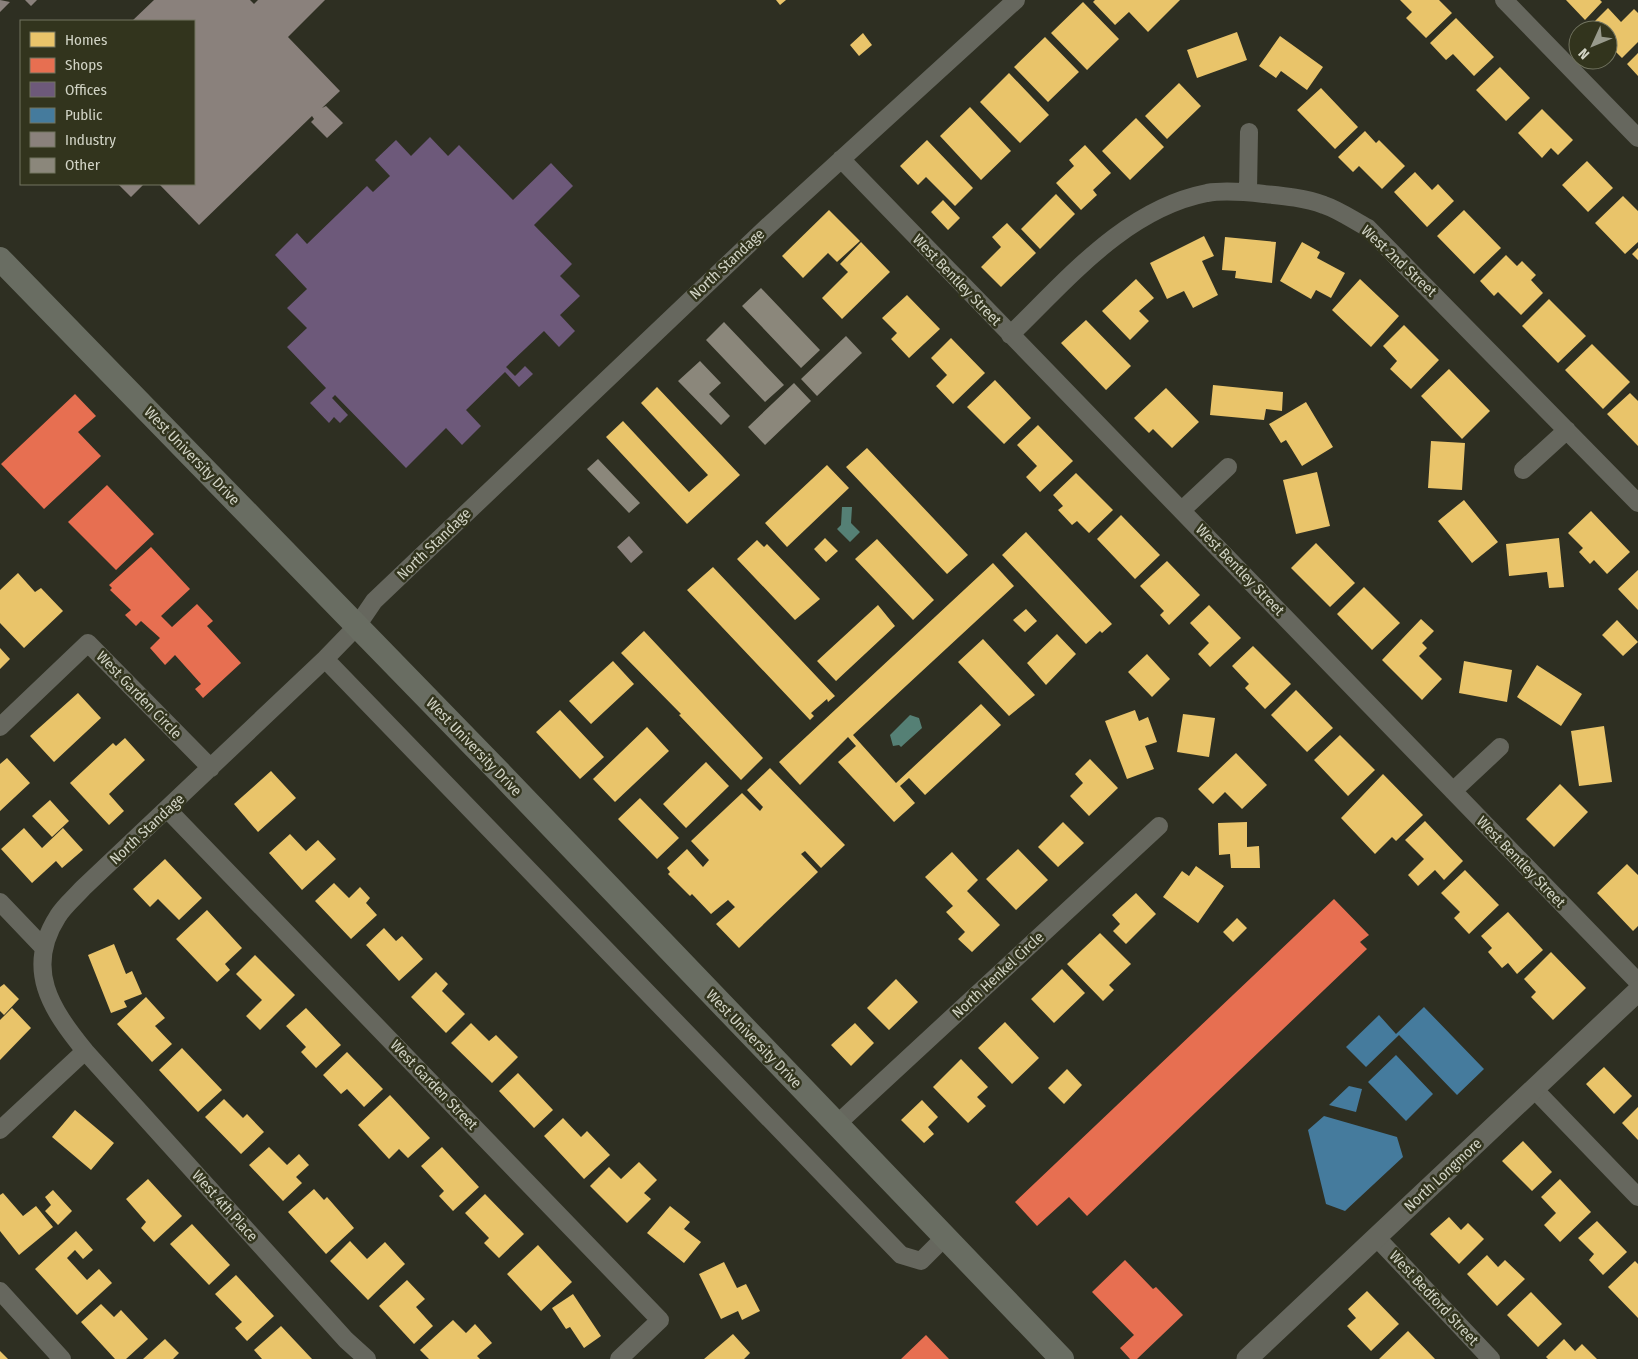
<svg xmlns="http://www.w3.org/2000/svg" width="1638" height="1359" font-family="'Fira Sans Condensed',sans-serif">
<rect width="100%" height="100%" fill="#2e2f22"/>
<path fill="#558075" d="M842,507H852L851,523L860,532L850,542L837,529L841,525Z
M910,715L919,718L922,728L901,747L899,745L893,746L890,735Z"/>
<path fill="#e9c46a" d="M776,0H786L780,5Z
M1095,0H1180L1148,32L1129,12L1115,25L1093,2Z
M1400,0H1439L1452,13L1426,38L1406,18L1412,12Z
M1566,0H1600L1602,2L1585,20Z
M1083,2L1119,39L1087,70L1051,33Z
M1608,8L1621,22L1634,9L1638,13V42L1622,58L1608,44V30H1595L1590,26Z
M1456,18L1494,57L1474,76L1453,54L1446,60L1430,43Z
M1237,32L1247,60L1197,78L1187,50Z
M863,33L872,45L859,56L850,45Z
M1280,36L1323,67L1307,90L1281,71L1276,78L1259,66Z
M1045,37L1079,72L1048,102L1014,67Z
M1638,53V76L1627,64Z
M1500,67L1530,98L1506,121L1476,90Z
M1009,73L1049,115L1020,143L980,102Z
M1179,83L1201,106L1167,139L1145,116Z
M1321,88L1358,127L1335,149L1297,110Z
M970,107L1011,151L981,180L940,136Z
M1542,109L1573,140L1558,155L1551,148L1542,158L1518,133Z
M1136,118L1164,147L1130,180L1102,151Z
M1365,131L1376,143L1379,140L1405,166L1382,189L1359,166L1353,172L1338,157Z
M927,140L973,188L955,206L926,177L918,185L900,166Z
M1085,145L1111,173L1093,190L1097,195L1081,210L1056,183L1074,166L1069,160Z
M1587,161L1613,188L1588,212L1562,185Z
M1415,172L1432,190L1438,184L1454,201L1427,227L1394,192Z
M1056,194L1075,214L1040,249L1021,229Z
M1623,196L1638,211V242L1625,254L1595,223Z
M943,200L960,218L948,230L931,212Z
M829,210L860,241L837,262L828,253L803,278L782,256Z
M1464,210L1501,248L1474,274L1437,236Z
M1007,223L1036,253L1001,287L981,267L1001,247L992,237Z
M1204,236L1214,256L1202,261L1218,295L1193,308L1184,291L1167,299L1150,263Z
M1225,237L1276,242L1272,283L1235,278L1236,271L1222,270Z
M861,242L890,272L842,319L822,298L848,272L840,264Z
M1302,242L1320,252L1317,258L1345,273L1331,298L1316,290L1311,299L1280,281Z
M1638,248V260L1632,254Z
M1506,255L1517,266L1522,261L1536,275L1531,280L1543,293L1521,315L1498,292L1494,296L1480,281Z
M1136,279L1154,298L1139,311L1149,321L1130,340L1102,311Z
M1360,279L1399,316L1371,347L1332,310Z
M907,295L940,329L909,358L891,339L897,333L882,318Z
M1549,299L1586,336L1558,363L1522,326Z
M1086,320L1131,366L1106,390L1061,343Z
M1404,325L1439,360L1411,389L1390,369L1397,361L1383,346Z
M951,338L985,373L953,404L936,386L947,375L931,358Z
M1592,344L1630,382L1603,409L1565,370Z
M1449,369L1490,411L1462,439L1421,396Z
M995,380L1031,418L1004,444L967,407Z
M1213,385L1283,392L1282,411L1266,409L1264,420L1210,415Z
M657,387L740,475L687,524L606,437L623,421L689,492L708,475L641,403Z
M1166,388L1199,422L1172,448L1153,429L1149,433L1134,418Z
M1630,393L1638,401V446L1607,414Z
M1306,402L1333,447L1302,466L1286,440L1281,443L1269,424Z
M1038,425L1073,461L1040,492L1026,477L1037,466L1017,445Z
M1431,441L1465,443L1462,490L1428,488Z
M867,448L968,555L947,574L846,467Z
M827,465L849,488L787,547L765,523Z
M1317,472L1330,526L1296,534L1283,480Z
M1076,473L1113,510L1089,533L1077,521L1072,525L1058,510L1063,506L1053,495Z
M1464,500L1498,542L1472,563L1438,521Z
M1591,511L1630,552L1607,574L1594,560L1590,564L1579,552L1583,548L1568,533Z
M1121,515L1160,555L1135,579L1097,539Z
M1026,532L1112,624L1102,633L1100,631L1086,644L1002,555Z
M825,538L838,551L826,562L814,549Z
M1559,538L1564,587L1549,588L1547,572L1509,576L1506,544Z
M877,539L934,600L913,620L855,559Z
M757,540L764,547L767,544L820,599L795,620L737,559Z
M1316,543L1355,583L1330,607L1291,568Z
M1167,561L1200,595L1169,625L1160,615L1164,611L1140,586Z
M993,563L1014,586L853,735L896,783L981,704L1001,725L925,795L909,778L900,786L915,803L894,822L838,762L856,746L848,737L800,785L779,762Z
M713,567L835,696L828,702L827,699L811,713L814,716L810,720L687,590Z
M1638,570V610L1618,589Z
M18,573L35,592L41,588L63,611L24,648L0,623V590Z
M1364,587L1400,623L1372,650L1337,614Z
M878,605L895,626L836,681L817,661Z
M1209,605L1241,638L1210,667L1198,654L1209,643L1190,623Z
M1026,609L1037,621L1025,632L1013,620Z
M1421,619L1434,631L1422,643L1427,648L1419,656L1442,679L1422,700L1382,660Z
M1617,620L1638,642L1623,656L1602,635Z
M644,631L763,758L741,780L679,715L681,714L621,653Z
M1057,634L1076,654L1046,685L1027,663Z
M983,639L1035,695L1009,716L958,662Z
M1253,646L1291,684L1265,709L1245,688L1249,684L1232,666Z
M0,648L10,659L0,669Z
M1147,654L1170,679L1152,697L1128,672Z
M613,661L634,684L591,724L569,701Z
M1464,661L1512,670L1507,702L1459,693Z
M1537,665L1582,694L1561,726L1517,697Z
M1296,690L1333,728L1307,752L1271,715Z
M78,693L101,718L54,762L30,736Z
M560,710L604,757L580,779L536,732Z
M1135,710L1139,721L1148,717L1157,742L1145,746L1154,769L1127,779L1105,721Z
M1183,714L1215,718L1209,757L1177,752Z
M1604,726L1612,782L1579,786L1571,731Z
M647,727L669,751L615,802L593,779Z
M1340,735L1375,770L1348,796L1314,760Z
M125,738L145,760L109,794L124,811L109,825L70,783L113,743L116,746Z
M1236,753L1267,785L1242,809L1225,792L1213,804L1198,789Z
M7,758L30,783L0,811V764Z
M1090,759L1118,788L1089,816L1070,796L1083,783L1075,774Z
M706,762L729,786L686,828L663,804Z
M770,768L845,845L821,868L805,851L801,854L818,872L739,948L716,924L735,907L728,900L711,914L692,894L690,896L668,874L670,872L667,868L687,849L703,867L709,860L691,841L742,793L760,811L763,807L747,790Z
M271,771L296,798L258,832L234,804Z
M1383,774L1423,815L1396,841L1392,837L1375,854L1341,818Z
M1560,784L1588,812L1554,847L1526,819Z
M640,798L679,838L657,859L618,819Z
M50,800L69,821L52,837L32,816Z
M1425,821L1463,861L1444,880L1435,870L1418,886L1408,875L1424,859L1405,840Z
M1063,822L1084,843L1058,867L1038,847Z
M1247,822V847L1259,846L1260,868H1231L1230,854L1219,855L1218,823Z
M24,828L42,848L63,828L83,850L62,868L56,861L32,883L1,849Z
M290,834L306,851L318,840L336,859L302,890L269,853Z
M1018,849L1048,880L1016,910L986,879Z
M952,852L978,880L967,891L1000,925L972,952L958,939L965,932L946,912L953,906L925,877Z
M165,859L202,898L179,920L158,899L150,907L133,889Z
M1627,864L1638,875V926L1633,931L1597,893Z
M1196,866L1224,886L1198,923L1163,897L1182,871L1189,876Z
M1465,870L1499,905L1469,934L1454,918L1460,912L1441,893Z
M334,883L349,898L360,887L370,898L366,903L377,915L351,939L315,901Z
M1136,893L1156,914L1126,944L1113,931L1120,924L1112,915Z
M207,910L242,948L225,964L230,970L217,982L176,939Z
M1508,912L1543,950L1517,974L1508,963L1502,968L1488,952L1492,948L1481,936Z
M1237,918L1247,928L1233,942L1223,932Z
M384,928L396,941L402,936L423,959L399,981L366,945Z
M1100,933L1131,964L1109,985L1114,990L1103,1001L1067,964Z
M114,944L126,974L132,971L142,994L124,1001L127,1007L111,1013L88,955Z
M1551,952L1586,988L1553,1020L1531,997L1536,992L1524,979Z
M255,955L295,995L260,1030L246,1016L262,1000L236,974Z
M1062,969L1085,993L1054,1023L1031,999Z
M436,972L448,984L442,991L465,1014L446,1033L411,997Z
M896,979L918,1002L889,1030L867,1008Z
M4,984L19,999L4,1015L0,1011V987Z
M146,997L165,1018L155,1026L172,1044L152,1062L117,1024Z
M12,1008L31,1028L0,1060V1020Z
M306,1008L341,1045L316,1068L301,1052L306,1047L286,1026Z
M1005,1022L1039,1058L1012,1084L978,1048Z
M471,1023L489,1041L496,1035L518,1057L492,1083L451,1043Z
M855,1023L874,1043L851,1066L831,1045Z
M182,1048L222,1090L198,1112L159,1070Z
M347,1052L383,1089L364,1107L347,1089L341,1094L323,1075Z
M961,1059L988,1087L977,1097L986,1106L968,1123L933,1087Z
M1604,1067L1632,1096L1614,1114L1586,1084Z
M1067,1069L1082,1085L1064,1104L1048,1088Z
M518,1073L553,1110L534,1128L499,1091Z
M390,1095L430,1138L408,1158L399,1149L389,1159L358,1125Z
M224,1099L243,1118L247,1114L264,1132L241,1154L205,1117Z
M922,1100L938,1117L928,1127L934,1134L924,1143L901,1120Z
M1638,1107V1140L1622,1123Z
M75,1110L114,1143L91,1170L52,1137Z
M563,1118L581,1137L587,1131L610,1155L584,1179L544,1136Z
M1523,1141L1552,1172L1532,1191L1502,1161Z
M269,1147L287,1165L299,1154L309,1165L296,1177L302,1183L283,1201L249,1165Z
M442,1147L479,1187L453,1211L439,1196L444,1191L421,1166Z
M639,1162L657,1180L644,1193L651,1199L627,1223L590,1186L609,1167L621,1179Z
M148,1179L182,1216L154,1242L141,1228L146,1222L126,1199Z
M1560,1179L1591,1212L1560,1242L1544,1225L1556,1213L1541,1197Z
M314,1189L324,1200L327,1197L354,1228L326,1254L288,1212Z
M53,1190L72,1211L58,1225L45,1211L51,1205L45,1197Z
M3,1193L23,1216L36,1206L53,1227L19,1255L0,1231V1195Z
M485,1194L524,1234L499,1258L484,1243L489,1238L465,1213Z
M670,1206L690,1222L684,1229L701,1242L684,1263L647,1233Z
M1449,1217L1461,1230L1468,1223L1484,1239L1459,1264L1430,1234Z
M1597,1221L1627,1252L1603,1275L1589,1260L1594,1254L1578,1238Z
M192,1224L230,1265L209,1285L170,1244Z
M76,1231L93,1250L83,1259L75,1250L67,1258L87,1280L99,1269L112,1283L77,1315L35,1269Z
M350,1241L367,1259L385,1242L405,1264L368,1300L330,1261Z
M538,1245L572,1282L541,1311L507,1274Z
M1487,1255L1498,1267L1505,1260L1525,1279L1497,1306L1467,1274Z
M1635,1261L1638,1264V1318L1608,1287Z
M724,1262L737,1288L746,1284L760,1311L742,1320L738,1311L721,1319L699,1274Z
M236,1275L274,1316L247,1341L235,1328L242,1322L215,1294Z
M407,1280L425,1299L416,1307L433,1326L414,1344L379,1306Z
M1367,1291L1399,1324L1371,1351L1347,1326L1356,1318L1348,1309Z
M1531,1292L1562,1324L1538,1347L1507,1315Z
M573,1294L601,1336L584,1348L570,1327L566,1329L552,1308Z
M101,1304L114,1317L121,1310L148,1339L126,1359H115L81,1322Z
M453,1320L466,1333L475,1324L492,1343L477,1356L480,1359H429L420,1350Z
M281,1326L312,1359H262L254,1350Z
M1408,1331L1435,1359H1379Z
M733,1334L750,1353L744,1359H704Z
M165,1339L179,1353L173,1359H143Z
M1564,1339L1575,1351L1582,1344L1597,1359H1548L1546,1357Z
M0,1351L8,1359H0Z"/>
<path fill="#e76f51" d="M75,394L96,416L78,432L101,456L44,509L1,464Z
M107,485L154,534L116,570L68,522Z
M151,547L190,589L161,616L172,627L197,604L213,621L207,626L241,663L203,698L195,689L201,684L175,655L165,665L150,648L160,638L141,621L136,626L125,615L131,610L110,590L112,588L109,585Z
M1334,899L1369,935L1360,942L1367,949L1087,1216L1069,1197L1037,1226L1015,1202Z
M1125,1260L1153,1289L1156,1287L1183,1315L1137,1359H1130L1120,1348L1134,1335L1092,1292Z
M926,1335L949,1359H901Z"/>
<path fill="#6d597a" d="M430,137L448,156L459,145L513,200L551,163L573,186L534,225L572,264L560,276L580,296L560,315L575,331L559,347L544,331L506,367L515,376L525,366L533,374L519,387L505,372L466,410L481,426L462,445L446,428L406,468L335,395L332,398L348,415L340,423L334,417L329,423L310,403L326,388L287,347L307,328L287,308L307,289L275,255L297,233L307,244L367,186L373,192L390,176L375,160L396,140L411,156Z"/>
<path fill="#457b9d" d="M1424,1007L1484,1069L1457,1095L1399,1035L1366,1067L1346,1047L1379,1015L1396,1034Z
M1396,1055L1433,1094L1406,1121L1368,1082Z
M1349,1086L1362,1089L1356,1112L1329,1105Z
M1324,1116L1397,1137L1403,1157L1345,1211L1326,1204L1308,1130Z"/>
<path fill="#8a817c" d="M0,0L10,2L0,12Z
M25,0H37L31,6Z
M154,0H250L254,4L258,0H325L288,37L340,91L322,108L326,106L343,123L327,138L311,122L314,119L312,116L199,225L159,184H194V21H132Z
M118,184H142L143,185L131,197Z
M629,536L643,552L631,563L617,547Z"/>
<path fill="#8b877b" d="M761,288L820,350L801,368L742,306Z
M724,322L784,385L765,402L706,340Z
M846,336L862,353L817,396L801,379Z
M700,361L721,383L709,394L730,416L721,425L678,381Z
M794,383L811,401L765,445L748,427Z
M598,459L640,503L629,513L587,469Z"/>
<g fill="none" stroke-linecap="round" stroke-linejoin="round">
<path stroke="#66675e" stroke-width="18" d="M1504,0L1638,138
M841,159L1638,982
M1248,192L1249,132
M1010,335C1067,280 1125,209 1207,193C1225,190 1246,192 1264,194C1284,196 1305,198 1324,205C1339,210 1353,220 1368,228L1638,503
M1523,470L1567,430
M1182,510L1228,467
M325,659L901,1255L921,1261L945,1237
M0,727L88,643L211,768
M1453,791L1500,747
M168,810L660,1320L619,1359
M0,902L43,947
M85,1051L346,1340L367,1359
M1534,1089L1638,1197
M837,1124L1159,826
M0,1130L85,1051C51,1009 24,969 58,916C64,906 75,897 83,888L325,659L357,626L374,601L767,227L1016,0
M1377,1238L1491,1359
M0,1291L62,1359"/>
<path stroke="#66675e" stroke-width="21" d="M1247,1359L1638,991"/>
<path stroke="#696d62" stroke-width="24" d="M0,259L502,775L1062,1359"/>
</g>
<g text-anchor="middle" stroke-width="5" stroke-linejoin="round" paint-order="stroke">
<g font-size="15" fill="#d1d3c5" stroke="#32341d">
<text transform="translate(1399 261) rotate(43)" y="5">West 2nd Street</text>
<text transform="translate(727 264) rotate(-43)" y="5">North Standage</text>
<text transform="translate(957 280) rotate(46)" y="5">West Bentley Street</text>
<text transform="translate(192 456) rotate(46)" y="5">West University Drive</text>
<text transform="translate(434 544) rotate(-44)" y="5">North Standage</text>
<text transform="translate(1240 570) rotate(46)" y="5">West Bentley Street</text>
<text transform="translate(139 695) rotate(46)" y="5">West Garden Circle</text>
<text transform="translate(474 747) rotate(46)" y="5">West University Drive</text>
<text transform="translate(147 829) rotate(-43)" y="5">North Standage</text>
<text transform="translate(1521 862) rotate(46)" y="5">West Bentley Street</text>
<text transform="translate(998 975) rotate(-43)" y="5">North Henkel Circle</text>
<text transform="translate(754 1039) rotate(46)" y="5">West University Drive</text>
<text transform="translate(434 1085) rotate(46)" y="5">West Garden Street</text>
<text transform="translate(1443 1175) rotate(-43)" y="5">North Longmore</text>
<text transform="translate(225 1206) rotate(48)" y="5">West 4th Place</text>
<text transform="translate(1434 1298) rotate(47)" y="5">West Bedford Street</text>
</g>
</g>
<rect x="20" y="20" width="175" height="165" fill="#32341d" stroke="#727460"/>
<rect x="30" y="32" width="25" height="15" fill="#e9c46a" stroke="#727460"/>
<text x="65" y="45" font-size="15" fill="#d1d3c5">Homes</text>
<rect x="30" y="58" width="25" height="15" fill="#e76f51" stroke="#727460"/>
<text x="65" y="70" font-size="15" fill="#d1d3c5">Shops</text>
<rect x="30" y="82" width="25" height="15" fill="#6d597a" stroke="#727460"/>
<text x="65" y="95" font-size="15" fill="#d1d3c5">Offices</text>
<rect x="30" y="108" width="25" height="15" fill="#457b9d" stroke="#727460"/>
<text x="65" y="120" font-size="15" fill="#d1d3c5">Public</text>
<rect x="30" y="132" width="25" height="15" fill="#8a817c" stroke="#727460"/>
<text x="65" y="145" font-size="15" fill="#d1d3c5">Industry</text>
<rect x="30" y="158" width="25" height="15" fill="#8b877b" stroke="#727460"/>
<text x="65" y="170" font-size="15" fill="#d1d3c5">Other</text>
<g transform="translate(1593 45) rotate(226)"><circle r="24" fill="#32341d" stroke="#727460"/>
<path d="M0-4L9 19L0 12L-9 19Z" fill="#989a8c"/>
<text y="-8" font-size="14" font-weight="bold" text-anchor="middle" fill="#d1d3c5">N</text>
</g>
</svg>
